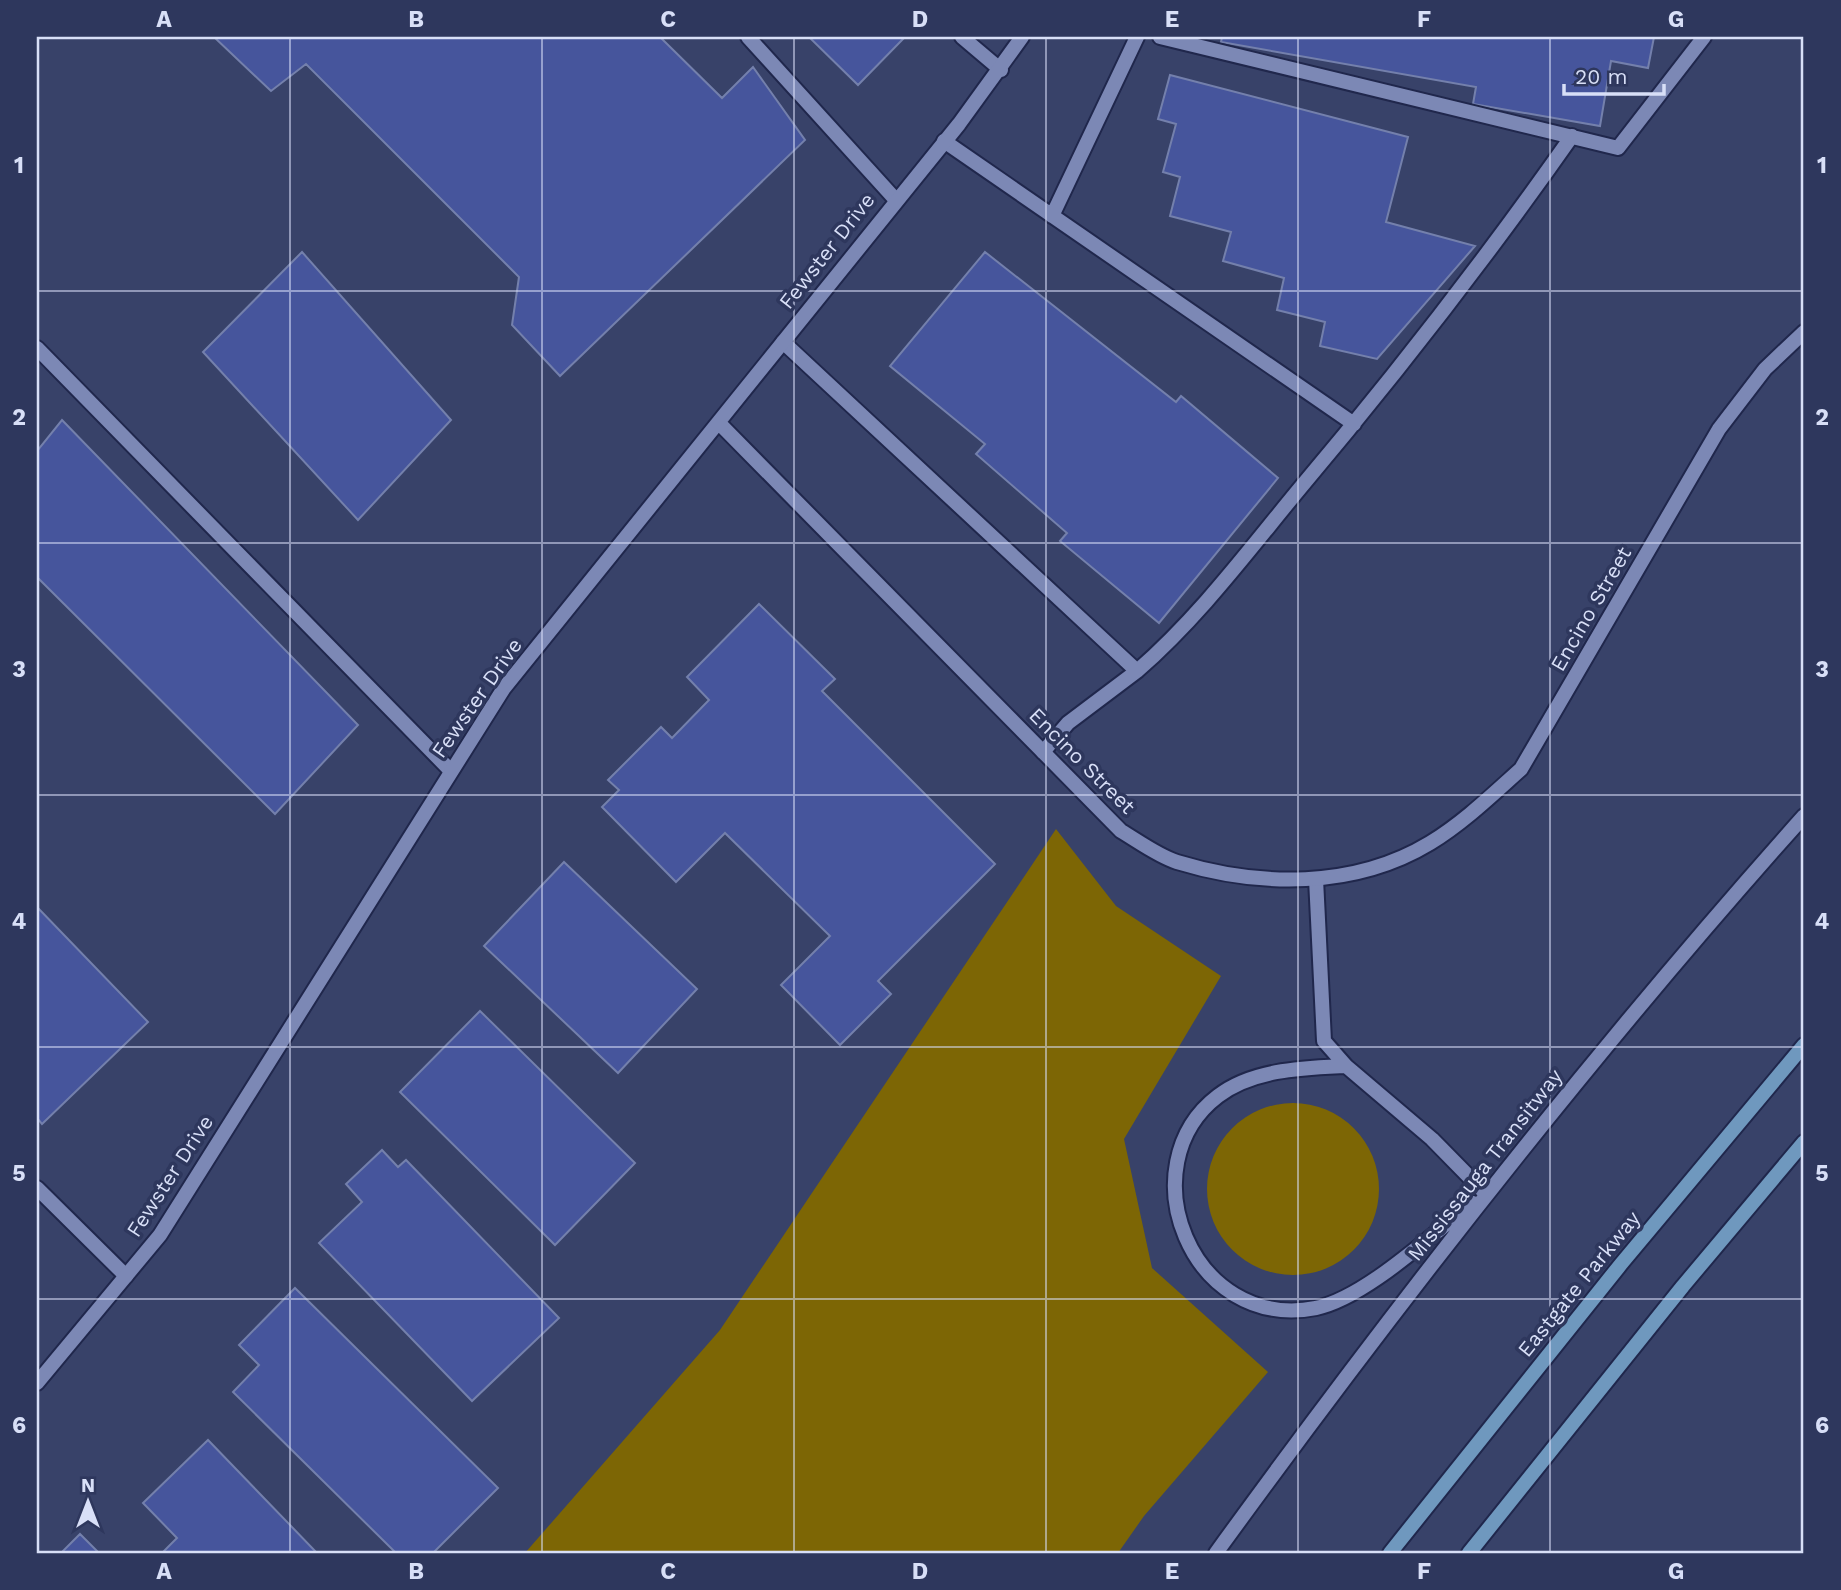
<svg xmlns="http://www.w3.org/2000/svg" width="1841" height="1590" font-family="'Work Sans',sans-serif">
<rect width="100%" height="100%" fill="#384269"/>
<path fill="#7d6605" d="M1056,829L1116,906L1221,976L1124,1139L1152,1268L1268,1372L1144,1516L1118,1553H525L720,1330Z
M1207 1189a86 86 0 1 1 172 0a86 86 0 1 1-172 0Z"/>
<path fill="#46559c" stroke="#7480ac" stroke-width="2" d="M214,37H660L722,98L753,67L805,140L560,376L512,325L519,277L306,64L271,91Z
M809,37H905L858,85Z
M1222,37H1654L1648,68L1611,61L1600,126L1473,104L1476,87L1221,42Z
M1170,75L1408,137L1386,222L1475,246L1377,359L1320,346L1325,322L1277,310L1284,278L1223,261L1231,232L1170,216L1180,177L1163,172L1176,124L1158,119Z
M302,252L451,420L358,520L203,352Z
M985,252L1176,402L1181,396L1278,478L1159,623L1060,541L1067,533L976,454L985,444L890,366Z
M62,420L358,725L275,814L37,577V451Z
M759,604L835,679L822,691L995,864L878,981L891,994L840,1045L781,985L830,936L725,833L676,882L602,807L619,790L608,780L661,727L672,738L709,700L687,677Z
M564,862L697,989L618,1073L484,946Z
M37,907L148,1022L42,1124L37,1118Z
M480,1011L635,1163L555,1245L400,1092Z
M382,1150L398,1167L406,1160L559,1318L472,1401L319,1243L362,1202L346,1184Z
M295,1288L498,1488L433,1553H396L233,1392L259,1365L239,1345Z
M208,1440L317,1553H166L164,1551L177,1538L143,1503Z
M80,1534L99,1553H61Z"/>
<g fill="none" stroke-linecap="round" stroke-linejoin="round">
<defs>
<path id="service" d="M748,37L895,199
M962,37L1001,70
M1160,37L1618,148L1704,37
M944,141L1354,424
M1052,216L1137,37
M783,342L1137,671L1068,723L1043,752
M37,348L451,771
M1137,671C1197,619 1245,555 1296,493C1393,378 1485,260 1572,136
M1316,879L1324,1041L1346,1066L1432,1139L1485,1193
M1346,1066C1304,1068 1253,1069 1218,1096C1127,1165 1190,1332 1316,1308C1365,1298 1432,1234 1473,1203
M37,1188L126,1276
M1216,1553C1401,1298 1594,1051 1804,816"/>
<path id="minor" d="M719,423L1121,831C1138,841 1158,856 1177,862C1259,887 1354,889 1430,843C1463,823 1492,795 1521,769L1719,429L1765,369L1804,332
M37,1383L160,1235L504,688L959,124L1022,37"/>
<path id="secondary" d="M1390,1553L1621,1264L1804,1045
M1469,1553L1683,1286L1804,1142"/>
</defs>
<use href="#service" stroke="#20274c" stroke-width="18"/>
<use href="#minor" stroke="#20274c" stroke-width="18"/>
<use href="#secondary" stroke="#20274c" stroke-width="18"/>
<use href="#service" stroke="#7c88b5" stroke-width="14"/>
<use href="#minor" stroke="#7c88b5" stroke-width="14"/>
<use href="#secondary" stroke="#6f98be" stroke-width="14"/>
</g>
<path fill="none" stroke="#d8dff7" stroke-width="2" stroke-opacity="0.55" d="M290,37V1553M542,37V1553M794,37V1553M1046,37V1553M1298,37V1553M1550,37V1553M37,291H1804M37,543H1804M37,795H1804M37,1047H1804M37,1299H1804"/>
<g text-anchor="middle" stroke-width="7" stroke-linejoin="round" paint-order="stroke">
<g font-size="21" fill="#d8dff7" stroke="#2e375d">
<text transform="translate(827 251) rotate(-52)" y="7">Fewster Drive</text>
<text transform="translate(1591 609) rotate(-60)" y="7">Encino Street</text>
<text transform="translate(477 698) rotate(-55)" y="7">Fewster Drive</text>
<text transform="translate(1082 761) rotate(45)" y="7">Encino Street</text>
<text transform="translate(1485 1165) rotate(-52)" y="7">Mississauga Transitway</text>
<text transform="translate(170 1176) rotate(-57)" y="7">Fewster Drive</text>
<text transform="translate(1579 1284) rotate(-51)" y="7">Eastgate Parkway</text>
</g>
</g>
<rect width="1841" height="1590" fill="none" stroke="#2e375d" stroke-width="77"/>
<g transform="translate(88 1502)" stroke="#2e375d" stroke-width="5" paint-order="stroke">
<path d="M0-5L12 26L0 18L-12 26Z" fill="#d8dff7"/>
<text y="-10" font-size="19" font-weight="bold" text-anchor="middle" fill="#d8dff7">N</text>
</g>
<path d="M1564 84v10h100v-10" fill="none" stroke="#d8dff7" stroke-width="3.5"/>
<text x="1575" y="84" font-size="21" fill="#d8dff7" stroke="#2e375d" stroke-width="5" paint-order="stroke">20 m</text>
<rect x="38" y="38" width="1764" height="1514" fill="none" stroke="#d8dff7" stroke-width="2.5"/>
<g font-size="23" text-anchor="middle" font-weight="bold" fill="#d8dff7">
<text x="164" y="27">A</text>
<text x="416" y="27">B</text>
<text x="668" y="27">C</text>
<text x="920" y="27">D</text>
<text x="1172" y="27">E</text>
<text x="1424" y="27">F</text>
<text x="1676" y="27">G</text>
<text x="19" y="173">1</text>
<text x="1822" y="173">1</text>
<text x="19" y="425">2</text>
<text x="1822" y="425">2</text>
<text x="19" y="677">3</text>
<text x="1822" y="677">3</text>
<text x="19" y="929">4</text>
<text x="1822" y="929">4</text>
<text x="19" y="1181">5</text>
<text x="1822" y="1181">5</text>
<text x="19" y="1433">6</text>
<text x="1822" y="1433">6</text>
<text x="164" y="1579">A</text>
<text x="416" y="1579">B</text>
<text x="668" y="1579">C</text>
<text x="920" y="1579">D</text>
<text x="1172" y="1579">E</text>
<text x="1424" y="1579">F</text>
<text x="1676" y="1579">G</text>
</g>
</svg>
